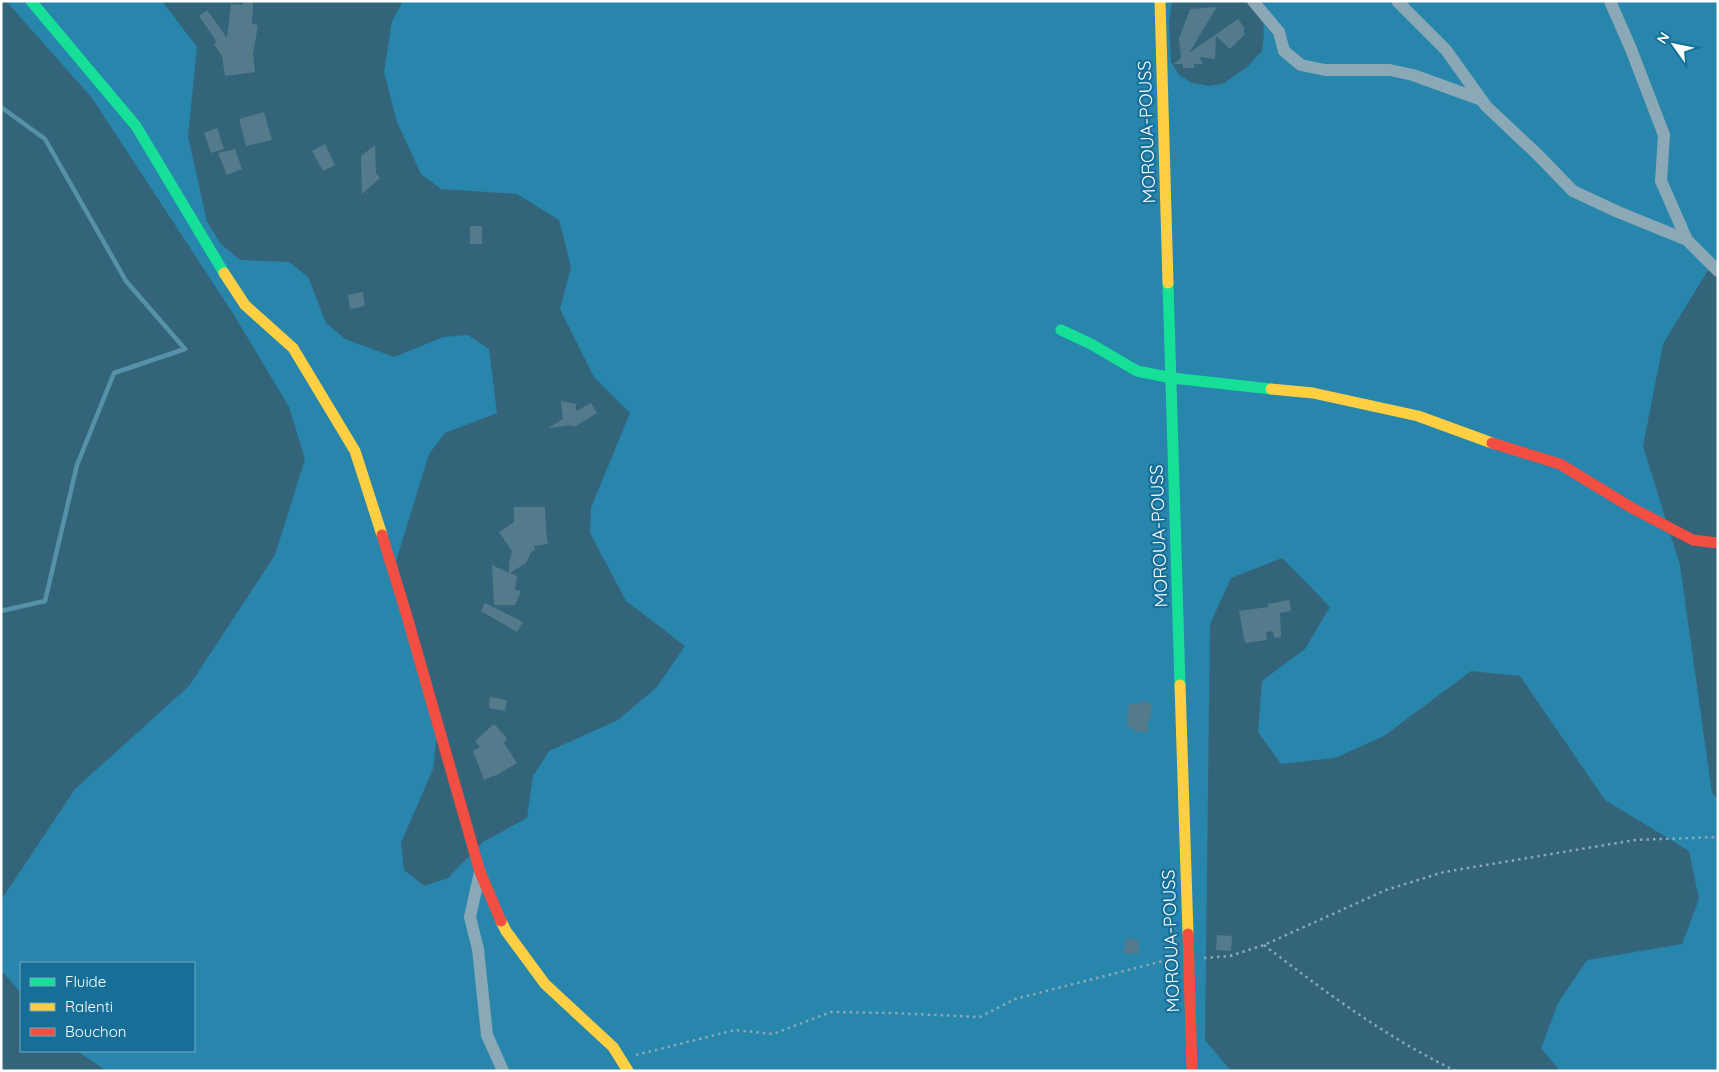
<svg xmlns="http://www.w3.org/2000/svg" width="1719" height="1072" font-family="Quicksand,sans-serif">
<rect width="100%" height="100%" fill="#34647a"/>
<path fill="#2885ab" d="M6,1H162L197,47L188,136L207,222L221,244L240,260L289,262L308,277L326,323L345,339L394,357L443,337L468,335L489,349L497,413L445,433L429,454L396,561L439,717L433,769L401,843L404,870L424,886L448,878L483,842L527,818L533,776L549,751L618,720L657,687L685,646L626,601L590,533L591,508L630,413L594,377L560,309L571,267L559,220L517,194L441,189L421,174L397,122L384,72L392,21L403,1H1172L1169,23L1171,62L1179,75L1192,83L1210,86L1224,83L1247,67L1262,51L1264,34L1262,7L1263,1H1718V268L1708,270L1663,344L1643,446L1680,565L1712,793L1718,800V1071H1560L1541,1048L1558,1003L1587,960L1682,944L1699,899L1689,851L1605,800L1520,676L1471,671L1384,736L1335,758L1281,764L1258,732L1262,681L1305,649L1330,607L1282,558L1231,578L1210,624L1205,1040L1231,1071H107L77,1051H194V963H21V993L1,970V900L75,789L189,686L275,555L305,459L289,407L234,315L92,98Z"/>
<g fill="none" stroke-linecap="round" stroke-linejoin="round">
<path stroke="#5691aa" stroke-width="4.5" d="M1,107L45,139L126,281L185,349L114,373L77,465L45,601L1,611"/>
</g>
<path fill="#547b8c" d="M245,1H253L252,24L258,25L253,54L255,72L225,76L222,56L214,44L216,43L215,39L199,16L207,10L227,38L231,4L242,5Z
M1217,7L1189,53L1238,19L1245,29L1243,31L1245,34L1230,49L1216,36L1215,59L1199,57L1203,64H1194V68H1183V64H1174L1181,58L1179,39L1190,9Z
M264,112L272,140L246,146L239,119Z
M217,128L224,149L211,153L204,133Z
M325,144L335,165L323,171L312,151Z
M375,145L376,173L380,178L362,194L361,156Z
M235,149L242,169L227,175L218,153Z
M470,226H482V244H470Z
M363,292L365,306L350,309L348,295Z
M561,401L576,404V411L591,403L597,413L574,427L572,425L548,428L563,419Z
M514,507H545L546,529L548,544L534,546L535,551H532L526,563L510,573L517,576L515,590L521,591L515,605H494L492,565L509,573V563L512,551L499,532L514,522Z
M1289,600L1291,611L1280,613L1281,637L1274,638L1273,631L1266,632L1267,640L1245,643L1239,611L1268,607V604Z
M485,603L523,622L517,632L481,611Z
M490,697L507,700L505,711L489,708Z
M1140,701L1152,703L1150,721L1148,720V732H1133V727L1127,728L1129,704H1138Z
M494,724L507,738L504,743L517,763L495,776V775L484,780L473,751L480,747L475,741Z
M1217,935L1232,936L1231,951L1216,950Z
M1127,938L1138,940L1139,954L1123,953Z"/>
<g fill="none" stroke-linecap="round" stroke-linejoin="round">
<path stroke="#8aa8b6" stroke-width="2.5" stroke-dasharray="2.5 4" stroke-linecap="butt" d="M1264,945C1324,991 1387,1038 1456,1071
M1204,958L1230,956L1264,945L1386,890L1444,872L1635,840L1718,837
M636,1055L735,1030L773,1034L831,1012L891,1013L980,1017L1015,999L1163,961H1171"/>
<path stroke="#8aa8b6" stroke-width="12" d="M1253,1L1279,32L1284,51L1301,65L1325,70H1390L1413,75L1482,100
M1397,1L1446,50L1486,106L1537,154L1573,191L1618,212L1687,240L1718,271
M1610,1L1631,49L1664,135L1661,181L1687,240
M480,872L470,917L478,949L487,1035L503,1071"/>
<path stroke="#16e098" stroke-width="11" d="M31,1L136,126L224,273
M1168,283L1180,685
M1061,330L1091,344L1137,371L1172,378L1271,389"/>
<path stroke="#ffcf43" stroke-width="11" d="M1160,1L1168,283
M224,273L245,305L293,348L355,451L382,535
M1271,389L1313,393L1418,416L1492,443
M1180,685L1188,934
M501,921L506,931L545,984L613,1047L628,1071"/>
<path stroke="#f24e42" stroke-width="11" d="M1492,443L1560,464L1632,508L1693,540L1718,543
M382,535L406,613L480,872L501,921
M1188,934L1192,1071"/>
</g>
<g text-anchor="middle" stroke-width="4.5" stroke-linejoin="round" paint-order="stroke">
<g font-size="18" fill="#fff" stroke="#176f97">
<text transform="translate(1147 132) rotate(-92)" y="6">MOROUA-POUSS</text>
<text transform="translate(1159 536) rotate(-92)" y="6">MOROUA-POUSS</text>
<text transform="translate(1171 941) rotate(-92)" y="6">MOROUA-POUSS</text>
</g>
</g>
<rect width="1719" height="1072" fill="none" stroke="#ffffff" stroke-width="5"/>
<rect x="20" y="962" width="175" height="90" fill="#176f97" stroke="#74a9c1"/>
<rect x="30" y="978" width="25" height="8" fill="#16e098" stroke="#74a9c1"/>
<text x="65" y="987" font-size="15" fill="#ffffff">Fluide</text>
<rect x="30" y="1003" width="25" height="8" fill="#ffcf43" stroke="#74a9c1"/>
<text x="65" y="1012" font-size="15" fill="#ffffff">Ralenti</text>
<rect x="30" y="1028" width="25" height="8" fill="#f24e42" stroke="#74a9c1"/>
<text x="65" y="1037" font-size="15" fill="#ffffff">Bouchon</text>
<g transform="translate(1674 45) rotate(303)" stroke="#176f97" stroke-width="4" paint-order="stroke">
<path d="M0-4L9 19L0 12L-9 19Z" fill="#ffffff"/>
<text y="-8" font-size="14" font-weight="bold" text-anchor="middle" fill="#ffffff">N</text>
</g>
</svg>
